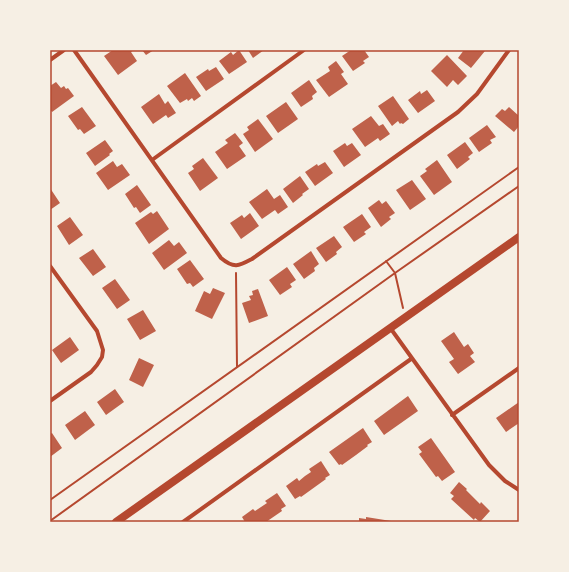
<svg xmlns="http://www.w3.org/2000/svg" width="569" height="572" font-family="'Golos Text',sans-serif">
<rect width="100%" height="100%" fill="#f6efe4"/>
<path fill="#bf614a" d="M113,50H134L131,52L137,61L118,75L104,56Z
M142,50H154L146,55Z
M239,50L247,62L229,74L219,61L231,52L233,55Z
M248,50H264L253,58Z
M351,50H364L369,57L363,61L365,63L353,71L342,56Z
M464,50H484L485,51L471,68L458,58Z
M447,55L467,76L458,85L453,80L447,87L431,71Z
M336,61L344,72L341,74L348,84L329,97L316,80L330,71L328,67Z
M216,67L224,79L206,91L196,77L208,69L209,71Z
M185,73L201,96L194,101L192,98L188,101L187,99L180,103L167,86Z
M309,80L317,92L312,96L313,99L301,107L291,93Z
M56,82L61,88L64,86L66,89L68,88L74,96L52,112L50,109V86Z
M427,90L435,101L418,113L408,100L420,91L421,94Z
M159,94L165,104L168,101L176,113L168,118L166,115L153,124L141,107Z
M393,96L409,119L403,124L401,123L400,124L398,121L392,126L378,106Z
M286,102L298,119L278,133L266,116Z
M82,107L96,126L84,134L80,129L78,130L68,116Z
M509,107L519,116V126L514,132L495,116L502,109L505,111Z
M371,116L379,126L383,124L390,134L380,141L378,138L365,147L352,129Z
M258,119L273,139L255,152L243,134L249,130L247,127Z
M487,125L496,137L490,140L492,143L479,152L469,138Z
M235,133L243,143L239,146L246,156L227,169L215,152L228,143L225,140Z
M105,140L113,151L109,154L110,155L95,166L86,153Z
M465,142L473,153L468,157L470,159L457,169L447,155Z
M345,143L347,146L352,143L361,155L344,167L333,151Z
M203,158L218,178L200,191L188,173L194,169L192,166Z
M437,160L452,182L434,195L420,176L427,171L425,169Z
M113,161L117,167L122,164L130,175L108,190L96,173Z
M325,162L333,173L315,186L305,172L317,164L318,166Z
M300,176L309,189L302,194L303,195L293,203L283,189Z
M412,180L426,199L410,210L396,190Z
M137,185L151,205L140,213L136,207L134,208L125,194Z
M50,188L60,203L50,210Z
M267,189L274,199L280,195L288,207L278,214L275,210L262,219L249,202Z
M379,200L382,204L386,201L395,213L389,217L391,219L381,227L368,208Z
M157,211L169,229L149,244L135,223L151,212L153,214Z
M250,213L259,226L241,239L230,223L242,215L244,218Z
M362,214L371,227L364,232L366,234L354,242L343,227Z
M70,217L83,235L69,245L57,226Z
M334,236L342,247L336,252L337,254L326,262L316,248Z
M169,240L174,246L179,242L187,253L164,270L152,253Z
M93,249L106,267L93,276L79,258Z
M311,251L319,264L314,268L315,271L304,279L293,264Z
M190,260L204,279L193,287L190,283L187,284L177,269Z
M287,267L296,280L290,284L292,287L280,295L269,280Z
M115,279L130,300L117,309L102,288Z
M213,288L225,293L212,319L195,311L204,291L210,294Z
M258,289L268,316L249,323L242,303L251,300L249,296L253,295L252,291Z
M143,310L156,331L140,340L127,319Z
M454,332L464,347L468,344L474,353L470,356L475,362L458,374L449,362L454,359L441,341Z
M70,337L79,350L61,363L52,350Z
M139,358L154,365L143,387L129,380Z
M115,389L124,402L106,415L97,402Z
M408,396L418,411L384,435L374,421Z
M519,402V423L506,432L496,418Z
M85,411L95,425L75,440L65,425Z
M363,428L372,442L367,445L368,446L356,455L342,465L341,464L339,465L329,452Z
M52,433L62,448L50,457V434Z
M431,438L455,472L442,481L438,476L436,477L419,454L422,452L418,447Z
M321,461L330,475L325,478L326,479L301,497L300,496L295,499L286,486L297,478L299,481L305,476L311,472L309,469Z
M459,482L467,489L466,490L480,504L481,502L490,511L480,522L475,518L474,520L451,499L454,496L450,493Z
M277,493L286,506L281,509L282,511L266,522H245L242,517L253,509L255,511L267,503L265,501Z
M366,517L391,521L390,522H359V518L366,519Z"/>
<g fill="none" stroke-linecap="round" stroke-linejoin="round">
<path stroke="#b5482f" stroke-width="2" d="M386,261L395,273L403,308
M236,273L237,367
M50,500L519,167
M50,521L395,273L519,186"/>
<path stroke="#b5482f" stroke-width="4" d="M74,50L221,258C234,269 239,266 252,259L458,112L477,94L509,50
M50,60L64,50
M152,160L304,50
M50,266L97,331L103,350L102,357L97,365L91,372L50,401
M391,329L489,465L505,481L519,490
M452,415L519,368
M183,522L411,359"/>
<path stroke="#b5482f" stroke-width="8" d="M116,522L519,237"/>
</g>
<rect width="569" height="572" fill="none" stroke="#f6efe4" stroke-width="102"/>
<rect x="51" y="51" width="467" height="470" fill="none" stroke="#b5482f" stroke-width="1.5"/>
</svg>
